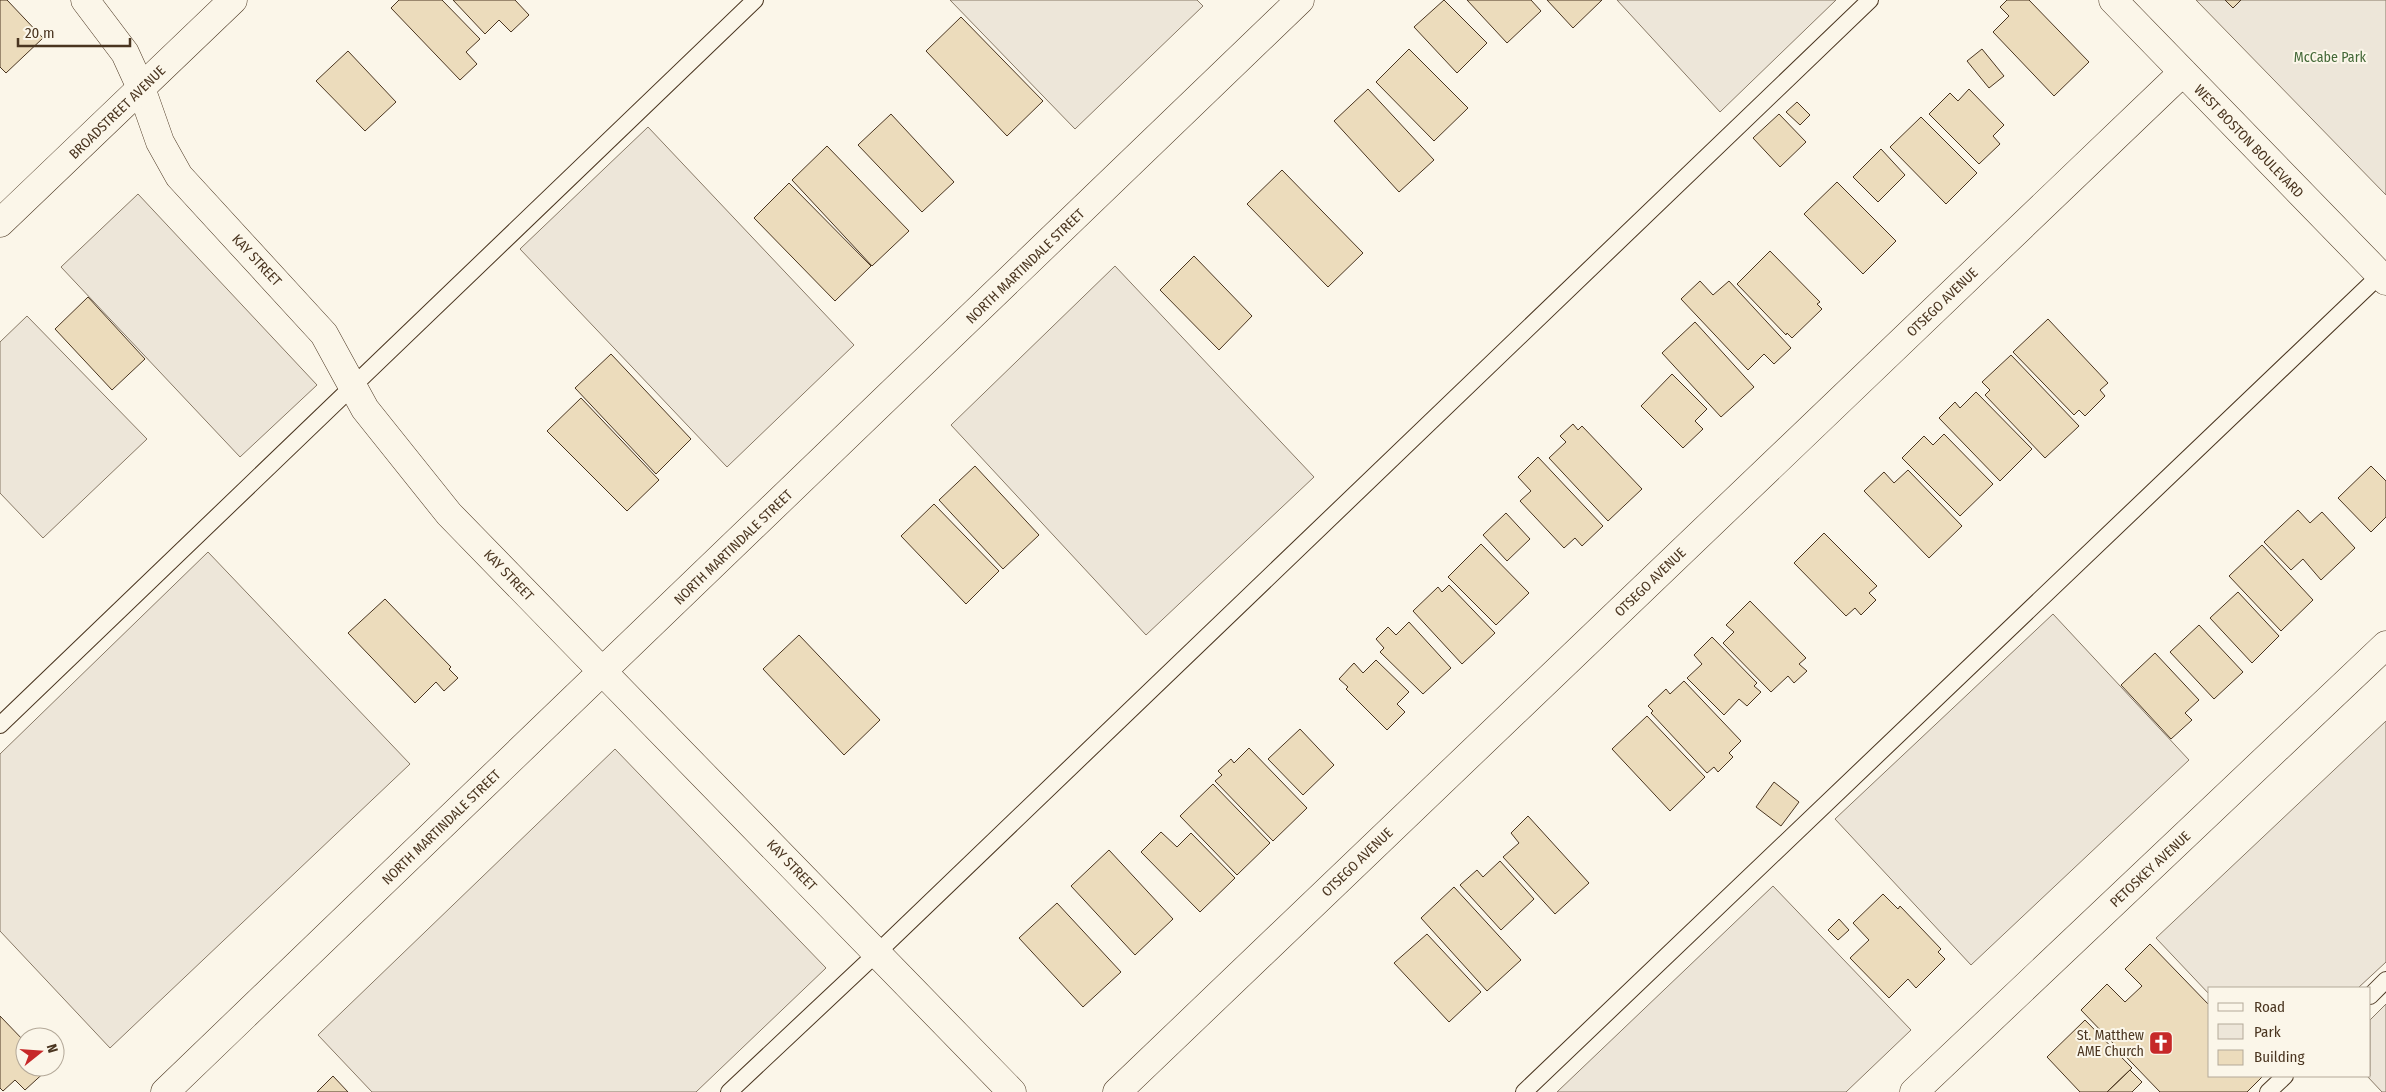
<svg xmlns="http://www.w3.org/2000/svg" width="2386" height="1092" font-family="'Fira Sans Condensed',sans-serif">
<rect width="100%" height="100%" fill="#fbf6e9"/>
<path fill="#ede6d9" stroke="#887966" d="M950,0H1197L1203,6L1075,129Z
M1617,0H1836L1720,112Z
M2196,0H2386V195Z
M648,127L854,345L727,467L520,249Z
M138,194L317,385L240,457L61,267Z
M1115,266L1314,477L1146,635L951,425Z
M27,316L147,439L43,538L0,493V342Z
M208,552L410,764L110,1048L0,931V754Z
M2053,614L2189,760L1971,965L1835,819Z
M2386,721V962L2358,988H2210V995L2156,938Z
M615,749L826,968L696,1092H372L318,1035Z
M1773,886L1911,1030L1846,1092H1557Z
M2386,1004V1092H2382L2367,1076H2370V1020Z"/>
<path fill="#ecdcbc" stroke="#4a3520" d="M0,0H7L43,38L6,73L0,67Z
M399,0H442L480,39L466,52L477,64L460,80L391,8Z
M453,0H515L529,15L511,32L499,20L485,34Z
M1444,0L1487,43L1457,73L1414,27Z
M1467,0H1531L1541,11L1507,43Z
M1547,0H1602L1573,28Z
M2007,0H2029L2089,62L2054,96L1993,32L2009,16L2000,7Z
M2225,0H2241L2233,8Z
M961,17L1043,101L1007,136L926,51Z
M1409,49L1468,108L1434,141L1376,82Z
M1982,49L2004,76L1989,88L1967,61Z
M348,51L396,102L365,131L316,81Z
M1368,89L1434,160L1399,192L1334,121Z
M1969,89L2004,125L1993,136L2000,144L1979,164L1929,114L1950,93L1958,101Z
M1797,102L1810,115L1800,125L1786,112Z
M891,114L954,182L922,212L858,145Z
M1779,114L1806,142L1780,167L1753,138Z
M1921,117L1977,173L1946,204L1890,147Z
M827,146L909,231L872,266L792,180Z
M1881,149L1905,175L1878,202L1853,177Z
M1282,170L1363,253L1328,287L1247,204Z
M1837,182L1896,241L1863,274L1804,214Z
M789,183L871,266L835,301L754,218Z
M1770,251L1820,302L1817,304L1822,309L1792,338L1787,333L1786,335L1737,284Z
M1194,256L1252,316L1219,350L1160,290Z
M1700,281L1713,295L1729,281L1791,348L1774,364L1764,354L1748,370L1681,299Z
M88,297L145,359L112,390L55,329Z
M2048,319L2108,383L2100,390L2105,396L2085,416L2079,410L2074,415L2013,352Z
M1695,322L1754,387L1721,417L1662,353Z
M611,354L691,439L656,474L575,388Z
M2011,355L2079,426L2045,458L1985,395L1990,390L1982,382Z
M1672,374L1707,409L1695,421L1703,429L1683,448L1641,406Z
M1976,392L2032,449L2000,481L1939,418L1955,402L1960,408Z
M581,398L659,480L627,511L547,431Z
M1573,424L1578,430L1582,426L1642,489L1608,521L1549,458L1566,442L1560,436Z
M1944,434L1993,484L1960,516L1902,458L1924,436L1933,445Z
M1538,457L1603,526L1582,546L1575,538L1564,548L1520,501L1531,491L1518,477Z
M975,466L1039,535L1003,569L939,500Z
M2371,466L2386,481V517L2371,532L2338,498Z
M1908,470L1962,526L1929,558L1864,491L1884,472L1894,483Z
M934,504L999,571L966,604L901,536Z
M2298,510L2310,523L2322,512L2355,548L2321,580L2303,559L2291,570L2264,542Z
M1506,513L1530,539L1507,561L1483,535Z
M1824,533L1877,586L1869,593L1876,600L1861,615L1855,608L1846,616L1794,563Z
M1481,544L1529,593L1496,625L1448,577Z
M2262,545L2313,600L2281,631L2229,576Z
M1449,585L1495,633L1462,664L1413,611L1438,587L1442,592Z
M2238,592L2279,636L2252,663L2210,618Z
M385,599L451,667L449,669L458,678L444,691L436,682L415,703L348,633Z
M1750,601L1806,658L1799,664L1807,671L1794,683L1788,676L1771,692L1723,643L1734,632L1726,625Z
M1409,622L1451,668L1423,694L1380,652L1384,648L1376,639L1388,627L1396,635Z
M2199,625L2243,672L2214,699L2170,652Z
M799,635L880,720L844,755L763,669Z
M1712,637L1757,683L1754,686L1761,692L1747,706L1739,699L1724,715L1687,678L1702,664L1694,655Z
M2155,653L2199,700L2185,713L2192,720L2171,739L2121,685Z
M1376,660L1409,692L1397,704L1405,712L1387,730L1346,689L1348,687L1339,679L1354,663L1363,673Z
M1684,681L1741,741L1729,753L1733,757L1718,772L1714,767L1707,773L1651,713L1653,711L1648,706L1666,689L1670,694Z
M1647,716L1705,777L1670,811L1612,749Z
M1300,729L1334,765L1303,795L1268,759Z
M1249,748L1307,808L1273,841L1215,781L1222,775L1218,771L1231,759L1234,763Z
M1774,782L1799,802L1781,826L1756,807Z
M1213,784L1270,843L1237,875L1180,816Z
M1528,816L1589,883L1555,914L1503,857L1519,843L1511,833Z
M1161,832L1177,847L1191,833L1235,878L1200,912L1141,852Z
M1109,850L1173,919L1135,955L1071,886Z
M1500,861L1534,899L1501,930L1460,885L1477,870L1483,877Z
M1454,887L1521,960L1487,991L1421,918Z
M1883,894L1898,909L1900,906L1941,949L1938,952L1945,959L1916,988L1908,979L1889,998L1850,958L1869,940L1853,923Z
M1057,903L1121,972L1083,1007L1019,938Z
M1839,919L1849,930L1838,940L1828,930Z
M1427,934L1481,992L1449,1022L1394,963Z
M2150,944L2210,1006V1076H2263L2247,1092H2160L2081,1010L2107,984L2125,1002L2142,986L2125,969Z
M0,1016L25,1042V1067H46L48,1069L25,1090L15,1080L3,1091L0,1088Z
M2085,1020L2132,1068L2107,1092H2080L2047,1057Z
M2130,1070L2142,1082L2132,1092H2107Z
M333,1076L348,1092H317Z"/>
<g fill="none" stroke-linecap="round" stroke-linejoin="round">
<defs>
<path id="service" d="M0,725L755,0
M2370,996L2386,980
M729,1092L877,953L1870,0
M1524,1092L2380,275
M2268,1092L2285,1076"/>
<path id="minor" d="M85,0L125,53L141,88L160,142L179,176L324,334L365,409L449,514L1012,1092
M2113,0L2386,281
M165,1092L1300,0
M1117,1092L2183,72
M1914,1092L2386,645"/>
<path id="tertiary" d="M0,223L233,0"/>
</defs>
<use href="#service" stroke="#4a3520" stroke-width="18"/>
<use href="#minor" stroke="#4a3520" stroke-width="29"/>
<use href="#tertiary" stroke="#4a3520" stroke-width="29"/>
<use href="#service" stroke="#fbf6e9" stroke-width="16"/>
<use href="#minor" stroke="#fbf6e9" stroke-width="28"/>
<use href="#tertiary" stroke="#fbf6e9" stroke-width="28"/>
</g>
<defs>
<symbol id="church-square" viewBox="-11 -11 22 22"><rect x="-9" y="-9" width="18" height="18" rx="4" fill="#c62828" stroke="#fbf6e9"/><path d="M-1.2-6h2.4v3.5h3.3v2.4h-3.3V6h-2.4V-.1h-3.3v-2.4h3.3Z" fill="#fff"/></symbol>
</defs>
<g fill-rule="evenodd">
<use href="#church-square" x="2147" y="1029" width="28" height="28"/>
</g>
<g text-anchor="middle" stroke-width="4" stroke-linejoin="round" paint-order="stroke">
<g font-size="14" fill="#436837" stroke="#fbf6e9">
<text x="2330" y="62">McCabe Park</text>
</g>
<g font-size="14" fill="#4a3520" stroke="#fbf6e9">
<text transform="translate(117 112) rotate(-44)" y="5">BROADSTREET AVENUE</text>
<text transform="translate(2249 141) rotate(46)" y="5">WEST BOSTON BOULEVARD</text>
<text transform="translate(257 260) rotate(47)" y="5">KAY STREET</text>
<text transform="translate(1025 266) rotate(-44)" y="5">NORTH MARTINDALE STREET</text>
<text transform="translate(1942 302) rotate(-44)" y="5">OTSEGO AVENUE</text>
<text transform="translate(733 547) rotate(-44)" y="5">NORTH MARTINDALE STREET</text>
<text transform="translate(509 575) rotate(46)" y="5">KAY STREET</text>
<text transform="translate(1650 582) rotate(-44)" y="5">OTSEGO AVENUE</text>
<text transform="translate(441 827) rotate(-44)" y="5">NORTH MARTINDALE STREET</text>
<text transform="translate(1357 862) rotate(-44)" y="5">OTSEGO AVENUE</text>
<text transform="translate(792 865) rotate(46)" y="5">KAY STREET</text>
<text transform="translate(2150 869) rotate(-43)" y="5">PETOSKEY AVENUE</text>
</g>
<g font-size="14" fill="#4a3520" stroke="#fbf6e9" text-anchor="end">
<text x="2144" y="1040">St. Matthew<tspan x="2144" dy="16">AME Church</tspan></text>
</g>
</g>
<rect x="2208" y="987" width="162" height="90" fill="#fbf6e9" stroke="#b4a999"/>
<rect x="2218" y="1003" width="25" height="8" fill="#fbf6e9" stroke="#b4a999"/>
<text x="2254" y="1012" font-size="15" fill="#4a3520">Road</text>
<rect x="2218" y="1024" width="25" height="15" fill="#ede6d9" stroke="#b4a999"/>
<text x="2254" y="1037" font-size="15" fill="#4a3520">Park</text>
<rect x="2218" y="1050" width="25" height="15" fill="#ecdcbc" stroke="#b4a999"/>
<text x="2254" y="1062" font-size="15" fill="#4a3520">Building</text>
<g transform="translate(40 1052) rotate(73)"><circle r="24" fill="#fbf6e9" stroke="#b4a999"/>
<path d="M0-4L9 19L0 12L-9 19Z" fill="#c62828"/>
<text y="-8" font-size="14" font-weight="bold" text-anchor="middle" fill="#4a3520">N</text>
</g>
<path d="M18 38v8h112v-8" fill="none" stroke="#4a3520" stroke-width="2.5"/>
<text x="25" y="38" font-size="15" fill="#4a3520" stroke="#fbf6e9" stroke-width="4" paint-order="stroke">20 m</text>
</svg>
